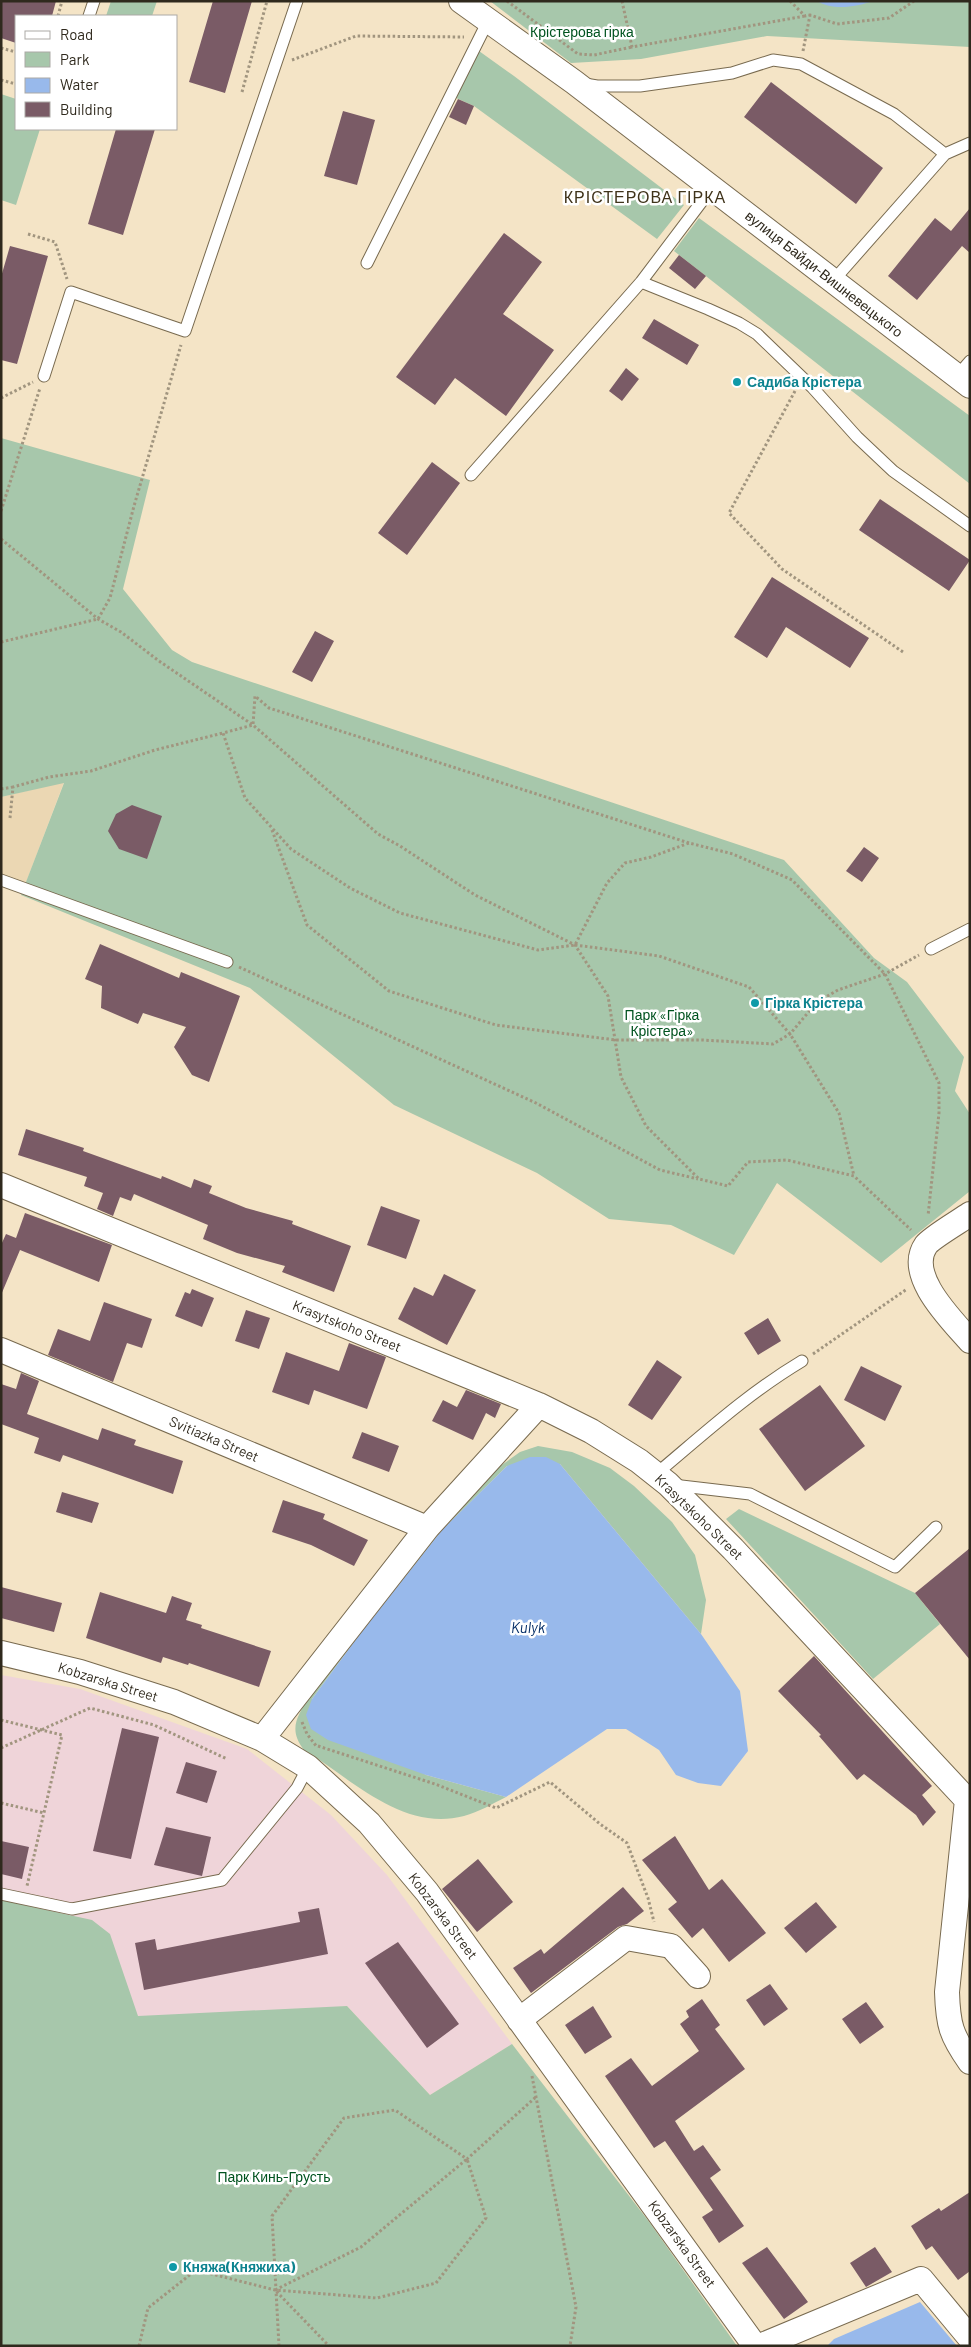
<svg xmlns="http://www.w3.org/2000/svg" width="971" height="2347" font-family="Barlow,sans-serif">
<rect width="100%" height="100%" fill="#f4e4c6"/>
<path fill="#ebd7b3" d="M64,782L25,885L1,876V797Z"/>
<path fill="#efd4d9" d="M1,1675L80,1689L247,1749L331,1815L387,1875L512,2044L430,2095L347,2006L1,2041Z"/>
<path fill="#a7c7ab" d="M111,1H157L152,16H106Z
M490,1H970V47L767,36L641,59L571,63Z
M479,51L514,76L684,205L657,239L474,106L454,97Z
M1,94L16,99V129H40L16,205L1,200Z
M699,218L970,416V484L674,251Z
M1,438L150,480L123,589L172,650L192,662L784,860L874,958L907,982L964,1057L955,1091L970,1114V1191L881,1263L777,1183L734,1255L671,1225L609,1219L537,1173L394,1105L250,988L21,895L64,783L1,797Z
M538,1446L572,1452L610,1468L634,1486L672,1522L695,1555L706,1600L701,1634L560,1464L507,1466L442,1530L360,1634L312,1699L426,1775L506,1797C492,1804 479,1812 464,1816C402,1832 352,1779 304,1750C288,1729 297,1717 309,1697L439,1528L499,1467L520,1452Z
M739,1509L915,1593L940,1624L873,1679L726,1519Z
M1,1900L92,1920L110,1934L138,2016L347,2006L430,2095L512,2044L650,2223L737,2346H1Z"/>
<path fill="#98b9eb" d="M817,1H873C856,7 833,11 817,1Z
M530,1457H546L560,1464L701,1634L740,1691L748,1751L721,1786L698,1783L676,1775L659,1750L626,1729H607L506,1797L426,1775L328,1740L311,1729L306,1715L312,1699L360,1634L442,1530L507,1466Z
M920,2302L957,2346H827L834,2339Z"/>
<path fill="#7a5b66" d="M1,1H56L52,16H16V43L1,38Z
M213,1H252L225,93L189,82Z
M771,82L883,168L856,204L744,117Z
M458,99L474,106L466,125L449,117Z
M343,111L375,120L357,185L324,176Z
M116,129H155L123,235L88,224Z
M970,208V253L962,246L917,300L888,276L935,218L951,231Z
M504,233L542,262L503,314L554,350L506,416L455,378L435,405L396,377Z
M10,246L48,256L17,364L1,360V277Z
M679,255L706,276L695,289L669,268Z
M654,319L699,345L687,365L642,338Z
M626,368L639,379L622,401L609,391Z
M432,462L460,483L407,555L378,533Z
M880,499L970,560L949,591L859,530Z
M772,577L869,638L850,668L786,627L767,658L734,637Z
M315,631L334,641L312,682L292,672Z
M132,805L162,816L147,859L119,849L108,831L116,814Z
M864,847L879,858L862,882L846,871Z
M100,944L179,978L181,972L240,996L209,1082L192,1075L174,1047L186,1027L143,1013L138,1024L101,1008L102,986L85,979Z
M26,1129L84,1148L83,1151L161,1179L162,1176L191,1188L194,1179L212,1186L209,1193L246,1208L293,1221L292,1224L351,1246L334,1292L282,1272L285,1266L237,1253L203,1239L208,1225L134,1194L131,1201L120,1197L113,1216L97,1209L103,1193L84,1186L87,1177L18,1155Z
M381,1206L420,1220L406,1259L367,1245Z
M25,1213L112,1245L99,1282L20,1250L1,1295V1245L6,1234L16,1238Z
M444,1274L476,1290L447,1345L398,1319L414,1287L433,1296Z
M192,1289L214,1298L202,1327L175,1316L185,1292L190,1294Z
M104,1302L152,1319L142,1348L127,1343L113,1382L48,1355L58,1329L90,1341Z
M246,1310L270,1318L259,1349L235,1341Z
M768,1318L781,1341L758,1355L744,1333Z
M349,1343L386,1357L367,1409L314,1390L309,1405L272,1392L286,1352L339,1371Z
M657,1360L682,1377L652,1420L628,1405Z
M861,1366L902,1386L885,1421L844,1400Z
M21,1373L39,1381L27,1414L98,1440L102,1428L136,1440L134,1445L183,1461L173,1494L63,1455L60,1462L34,1453L39,1438L1,1424V1384L16,1389Z
M820,1385L865,1446L805,1491L759,1429Z
M466,1390L501,1404L495,1418L486,1413L473,1440L432,1421L443,1400L457,1407Z
M362,1432L399,1446L389,1472L352,1458Z
M62,1492L99,1503L92,1523L56,1512Z
M283,1500L325,1514L323,1519L368,1540L354,1566L311,1545L272,1532Z
M970,1548V1660L915,1593Z
M1,1587L62,1603L54,1632L1,1618Z
M100,1592L166,1613L172,1596L192,1603L186,1620L202,1625L201,1628L271,1651L259,1687L189,1663L188,1665L163,1657L161,1663L86,1638Z
M814,1656L932,1786L922,1795L936,1812L923,1826L916,1815L864,1774L857,1780L819,1736L821,1735L778,1691Z
M122,1728L159,1737L131,1859L93,1851Z
M186,1762L217,1771L207,1803L176,1793Z
M166,1827L211,1837L202,1876L154,1865Z
M675,1836L709,1890L722,1879L766,1933L729,1962L703,1928L692,1938L668,1909L677,1902L642,1860Z
M1,1841L29,1847L22,1879L1,1874Z
M478,1859L513,1902L477,1932L442,1889Z
M623,1887L644,1911L627,1924L618,1927L531,1993L513,1968L541,1949L544,1954Z
M816,1902L837,1927L806,1953L784,1928Z
M319,1908L328,1954L144,1990L135,1943L155,1939L157,1950L300,1922L298,1912Z
M398,1942L459,2024L427,2048L365,1963Z
M770,1984L788,2009L764,2026L746,2000Z
M702,1999L720,2025L715,2029L745,2069L675,2121L694,2151L703,2145L721,2170L710,2178L744,2226L719,2243L702,2217L713,2210L665,2141L654,2148L605,2076L631,2058L652,2086L699,2051L680,2024L689,2017L686,2011Z
M866,2002L884,2027L860,2044L842,2019Z
M593,2006L612,2037L585,2054L565,2025Z
M970,2192V2271L958,2280L932,2246L926,2250L911,2226L939,2208L941,2211Z
M767,2247L808,2302L784,2319L742,2263Z
M875,2247L892,2272L866,2287L850,2263Z"/>
<g fill="none" stroke-linecap="round" stroke-linejoin="round">
<defs>
<path id="lane" d="M89,16L94,1
M585,84L597,86H640L732,73L773,60L801,64L894,114L945,154
M367,263L488,21
M833,281L945,154L970,143
M641,282L708,309L739,323L757,334L812,387L857,437L893,471L970,526
M44,376L71,292L185,331L297,1
M957,376L970,361
M471,475L641,282L712,188
M1,880L227,962
M931,949L970,929
M656,1474C705,1433 747,1394 802,1361
M673,1485L750,1494L895,1567L936,1527
M1,1894L72,1909L222,1880L297,1788L308,1767"/>
<path id="street" d="M461,1L574,82L970,386
M1,1185L539,1405L591,1431L639,1461L668,1484L733,1549L967,1800L947,1992C948,2025 951,2035 970,2062
M970,1214C960,1221 931,1238 926,1245C905,1275 952,1320 970,1341
M1,1350L427,1528
M1,1653L80,1672L174,1702L262,1739L308,1767L369,1823L427,1892L755,2346
M262,1739L427,1528L539,1405
M519,2020L626,1938L671,1946L698,1976
M760,2346L921,2279L970,2338"/>
</defs>
<use href="#lane" stroke="#786a4f" stroke-width="13"/>
<use href="#street" stroke="#786a4f" stroke-width="26"/>
<path stroke="#a1957f" stroke-width="3" stroke-dasharray="2.5 2.5" stroke-linecap="butt" d="M507,1L578,54L594,55L632,47
M622,1L632,47L805,16
M790,1L805,16L810,15L837,24L889,18L914,1
M58,16L62,1
M1,48L16,52
M803,51L810,15
M292,60L356,36L464,37
M1,80L16,84
M242,92L267,1
M28,234L55,242L67,279
M795,391L729,513L782,569L903,652
M1,398L33,382
M1,511L40,388
M1,539L98,619L121,632L159,661L253,725L223,733L245,798L291,849L350,888L400,913L538,950L575,945L607,883L625,863L651,857L689,843L733,854L792,880L885,974L939,1083V1113L928,1216
M1,642L98,619L110,598L134,506L181,345
M1,789L13,787
M10,818L13,787L49,777L91,771L155,750L223,733
M272,830L307,925L389,991L496,1025L616,1040H702L773,1044L790,1034L817,1002L838,990L885,974L919,955
M689,843L269,708L255,696L253,725L378,834L400,846L475,895L575,945L608,996L621,1077L646,1126L699,1179L728,1186L748,1162L787,1160L854,1176L911,1230
M575,945L659,956L749,987L790,1034L839,1113L854,1176
M239,967L536,1103L660,1170L698,1179
M813,1354L907,1289
M1,1720L62,1735L27,1886
M302,1722L307,1734L317,1747
M318,1746L435,1784L496,1808L550,1782L600,1824L627,1843L648,1898L654,1922
M1,1748L90,1708L154,1725L227,1759
M1,1803L44,1813
M532,2076L576,2307L570,2346
M139,2346L148,2308L196,2270L275,2290L377,2298L436,2283L486,2218L467,2159L361,2247L275,2290L329,2346
M279,2346L272,2216L344,2118L395,2110L467,2159L537,2096"/>
<use href="#lane" stroke="#fff" stroke-width="11"/>
<use href="#street" stroke="#fff" stroke-width="24"/>
</g>
<g fill="#0f9aa8" stroke="#fff" stroke-width="2">
<circle cx="737" cy="382" r="5"/>
<circle cx="755" cy="1003" r="5"/>
<circle cx="173" cy="2267" r="5"/>
</g>
<g text-anchor="middle" stroke-width="5" stroke-linejoin="round" paint-order="stroke">
<g font-size="14" fill="#00531f" stroke="#fff">
<text x="582" y="37">Крістерова гірка</text>
<text x="662" y="1020">Парк «Гірка<tspan x="662" dy="16">Крістера»</tspan></text>
<text x="274" y="2182">Парк Кинь-Грусть</text>
</g>
<g font-size="14" fill="#2f291d" stroke="#fff">
<text transform="translate(824 274) rotate(38)" y="5">вулиця Байди-Вишневецького</text>
<text transform="translate(347 1326) rotate(22)" y="5">Krasytskoho Street</text>
<text transform="translate(214 1439) rotate(23)" y="5">Svitiazka Street</text>
<text transform="translate(699 1517) rotate(44)" y="5">Krasytskoho Street</text>
<text transform="translate(108 1682) rotate(17)" y="5">Kobzarska Street</text>
<text transform="translate(443 1916) rotate(53)" y="5">Kobzarska Street</text>
<text transform="translate(682 2244) rotate(54)" y="5">Kobzarska Street</text>
</g>
<g font-size="14" font-weight="bold" fill="#0d838f" stroke="#fff" text-anchor="start">
<text x="747" y="387">Садиба Крістера</text>
<text x="765" y="1008">Гірка Крістера</text>
<text x="183" y="2272">Княжа(Княжиха)</text>
</g>
<g font-size="15" font-style="italic" fill="#052e67" stroke="#fff">
<text x="528" y="1633">Kulyk</text>
</g>
<g font-size="16" letter-spacing="1" fill="#3f331a" stroke="#fff">
<text x="645" y="203">КРІСТЕРОВА ГІРКА</text>
</g>
</g>
<rect width="971" height="2347" fill="none" stroke="#2f291d" stroke-width="5"/>
<rect x="15" y="15" width="162" height="115" fill="#ffffff" stroke="#aca9a5"/>
<rect x="25" y="31" width="25" height="8" fill="#ffffff" stroke="#aca9a5"/>
<text x="60" y="40" font-size="15" fill="#2f291d">Road</text>
<rect x="25" y="52" width="25" height="15" fill="#a7c7ab" stroke="#aca9a5"/>
<text x="60" y="65" font-size="15" fill="#2f291d">Park</text>
<rect x="25" y="78" width="25" height="15" fill="#98b9eb" stroke="#aca9a5"/>
<text x="60" y="90" font-size="15" fill="#2f291d">Water</text>
<rect x="25" y="102" width="25" height="15" fill="#7a5b66" stroke="#aca9a5"/>
<text x="60" y="115" font-size="15" fill="#2f291d">Building</text>
</svg>
